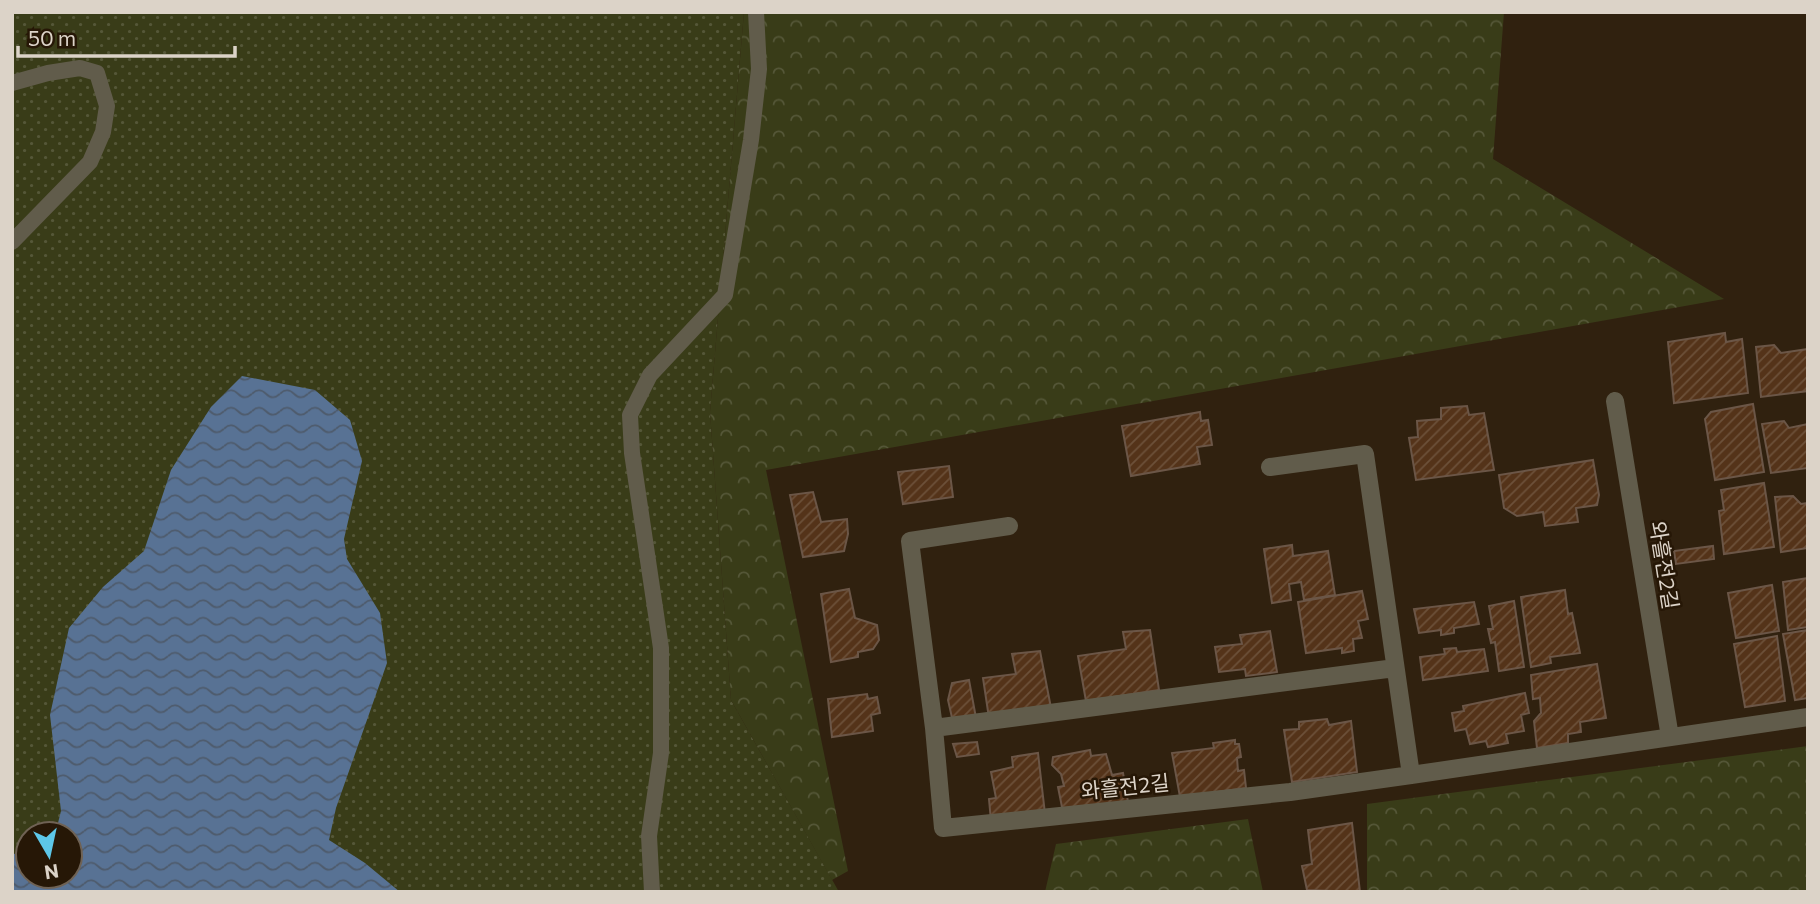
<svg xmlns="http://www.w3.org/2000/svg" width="1820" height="904" font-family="Commissioner,'Noto Sans KR',sans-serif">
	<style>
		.grass { fill: url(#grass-dots); fill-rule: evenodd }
		.forest { fill: url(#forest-crowns) }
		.water { fill: url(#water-waves) }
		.building { fill: url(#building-hatch); stroke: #6b5647; stroke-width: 2 }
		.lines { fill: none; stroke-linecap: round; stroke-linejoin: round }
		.service { stroke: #615c4b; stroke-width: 16 }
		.minor { stroke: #615c4b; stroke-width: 18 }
		.labels { text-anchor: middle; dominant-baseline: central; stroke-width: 5; stroke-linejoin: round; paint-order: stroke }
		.street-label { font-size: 21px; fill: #dcd3c8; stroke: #261706 }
	</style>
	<defs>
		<pattern id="grass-dots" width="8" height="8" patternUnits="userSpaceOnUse" patternTransform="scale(1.75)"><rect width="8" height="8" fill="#393c18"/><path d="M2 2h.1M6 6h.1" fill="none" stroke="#555738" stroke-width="1.8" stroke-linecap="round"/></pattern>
		<pattern id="forest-crowns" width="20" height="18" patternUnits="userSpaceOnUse" patternTransform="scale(1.75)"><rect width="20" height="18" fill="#393c18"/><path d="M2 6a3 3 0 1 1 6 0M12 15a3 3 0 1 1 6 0" fill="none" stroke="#555738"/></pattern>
		<pattern id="water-waves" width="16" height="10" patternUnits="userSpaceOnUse" patternTransform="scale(1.75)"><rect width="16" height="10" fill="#587294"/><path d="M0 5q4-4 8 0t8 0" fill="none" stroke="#4e5b6c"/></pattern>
		<pattern id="building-hatch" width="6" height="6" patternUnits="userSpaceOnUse" patternTransform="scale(1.75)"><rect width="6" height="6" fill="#543319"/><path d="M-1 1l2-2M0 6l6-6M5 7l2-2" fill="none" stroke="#6c5039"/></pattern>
	</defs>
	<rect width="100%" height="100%" fill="#30210f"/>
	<path class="grass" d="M 12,12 L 744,12 L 710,412 L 731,700 L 839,892 L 12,892 ZM 28,834 L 70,834 L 70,876 L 28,876 Z"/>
	<path class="forest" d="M 744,12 L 1504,12 L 1493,159 L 1724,299 L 766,470 L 848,871 L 832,880 L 731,700 L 710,412 Z
		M 1808,746 L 1808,892 L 1367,892 L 1367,804 Z
		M 1248,819 L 1263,892 L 1045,892 L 1056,844 Z"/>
	<path class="water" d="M 242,376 L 315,390 L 350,420 L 362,461 L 344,539 L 347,559 L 380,613 L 387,663 L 336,808 L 329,840 L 365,863 L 400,892 L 12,892 L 12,854 L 28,853 L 28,876 L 70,876 L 70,834 L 52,834 L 56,831 L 61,811 L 50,715 L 69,628 L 103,587 L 144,551 L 171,470 L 211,407 Z"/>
	<path class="building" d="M 1725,333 L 1726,342 L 1742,339 L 1748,393 L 1674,403 L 1668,342 Z
		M 1774,345 L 1781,353 L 1808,349 L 1808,391 L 1761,397 L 1756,347 Z
		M 1753,404 L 1764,472 L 1715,480 L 1705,419 L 1711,412 Z
		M 1467,406 L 1469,415 L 1484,413 L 1494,470 L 1416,480 L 1409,438 L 1418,437 L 1417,421 L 1441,419 L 1441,408 Z
		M 1200,412 L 1201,421 L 1208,420 L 1212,445 L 1197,447 L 1200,464 L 1131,476 L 1122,426 Z
		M 1784,421 L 1789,428 L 1808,424 L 1808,468 L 1771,473 L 1762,424 Z
		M 1593,460 L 1599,495 L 1597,505 L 1576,508 L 1578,522 L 1545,526 L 1543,512 L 1517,516 L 1504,508 L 1499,475 Z
		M 949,466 L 953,497 L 903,504 L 898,472 Z
		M 1764,483 L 1774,547 L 1724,554 L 1719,511 L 1724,510 L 1721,490 Z
		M 813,492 L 821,522 L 847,519 L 848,534 L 844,551 L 803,557 L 790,495 Z
		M 1793,496 L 1801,504 L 1808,503 L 1808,548 L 1781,552 L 1775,497 Z
		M 1292,545 L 1293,556 L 1328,551 L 1335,595 L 1304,600 L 1301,582 L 1289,584 L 1291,600 L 1272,603 L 1264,549 Z
		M 1713,546 L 1714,559 L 1676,564 L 1674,551 Z
		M 1808,578 L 1808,627 L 1788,630 L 1783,582 Z
		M 1772,585 L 1779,631 L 1736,638 L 1728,593 Z
		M 849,589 L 855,618 L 877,625 L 879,640 L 873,649 L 858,652 L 858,657 L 831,662 L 821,594 Z
		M 1565,590 L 1568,614 L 1572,613 L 1580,653 L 1550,657 L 1551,663 L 1531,667 L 1521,597 Z
		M 1362,591 L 1368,619 L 1358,621 L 1362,638 L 1353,639 L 1354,651 L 1342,653 L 1342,648 L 1306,653 L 1298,602 Z
		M 1514,601 L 1524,667 L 1499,671 L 1495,642 L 1491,643 L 1488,629 L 1493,629 L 1489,606 Z
		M 1474,602 L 1479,624 L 1454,628 L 1454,633 L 1441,635 L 1441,630 L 1419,633 L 1414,609 Z
		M 1150,630 L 1159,690 L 1086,701 L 1078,656 L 1126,649 L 1123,632 Z
		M 1808,630 L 1808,698 L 1795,700 L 1783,634 Z
		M 1270,631 L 1277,672 L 1246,676 L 1245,669 L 1219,672 L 1215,647 L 1242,644 L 1240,635 Z
		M 1777,636 L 1785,701 L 1745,707 L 1734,644 Z
		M 1456,648 L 1457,652 L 1484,649 L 1488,671 L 1423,680 L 1420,657 L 1445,654 L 1444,649 Z
		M 1040,651 L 1051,708 L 989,718 L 983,678 L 1016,674 L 1012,654 Z
		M 1597,664 L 1606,718 L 1580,722 L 1581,732 L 1568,734 L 1568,743 L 1537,748 L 1534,721 L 1541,713 L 1540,698 L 1533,699 L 1531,675 Z
		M 969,680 L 976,718 L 953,722 L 948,700 L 952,683 Z
		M 1525,693 L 1529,713 L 1521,715 L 1524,731 L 1506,734 L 1508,743 L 1488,747 L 1486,741 L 1470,744 L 1466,729 L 1455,731 L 1452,713 L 1464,711 L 1463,706 Z
		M 867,694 L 868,699 L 877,697 L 880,713 L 871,715 L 873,731 L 832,737 L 828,699 Z
		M 1327,719 L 1329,725 L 1351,721 L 1357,772 L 1292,782 L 1284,730 L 1299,729 L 1299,722 Z
		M 1235,740 L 1235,744 L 1239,744 L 1241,757 L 1237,758 L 1238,771 L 1244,770 L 1246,788 L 1180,797 L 1172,753 L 1214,748 L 1213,743 Z
		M 977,742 L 979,754 L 957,757 L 953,744 Z
		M 1090,750 L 1091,756 L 1106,754 L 1112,775 L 1123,773 L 1128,802 L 1063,812 L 1058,787 L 1064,786 L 1061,774 L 1052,765 L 1053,757 Z
		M 1038,753 L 1045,814 L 991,821 L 989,799 L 996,798 L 991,772 L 1013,767 L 1012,757 Z
		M 1352,823 L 1360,892 L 1307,890 L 1302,866 L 1312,864 L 1308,830 Z"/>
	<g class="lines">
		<path class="service" d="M 12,83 L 48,73 L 80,68 L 97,73 L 107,106 L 103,132 L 90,162 L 12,242
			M 652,892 L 649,836 L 661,753 L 661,648 L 632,453 L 630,415 L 650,375 L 725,295 L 751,140 L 759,69 L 756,12"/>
		<path class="minor" d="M 1615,401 L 1670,737
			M 1270,467 L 1365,454 L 1411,775 L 1808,717
			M 1009,526 L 910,541 L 934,728 L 943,828 L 1290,792 L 1411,775
			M 934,728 L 1395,668"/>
	</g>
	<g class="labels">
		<g class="street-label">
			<text transform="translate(1665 565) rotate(81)">와흘전2길</text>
			<text transform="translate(1125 786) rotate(-6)">와흘전2길</text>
		</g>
	</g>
	<rect width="1820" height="904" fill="none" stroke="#dcd3c8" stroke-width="28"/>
	<g transform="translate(49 855) rotate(171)"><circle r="33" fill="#261706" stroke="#6f6254" stroke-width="2"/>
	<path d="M0-5L12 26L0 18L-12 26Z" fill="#5dc7e8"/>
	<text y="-10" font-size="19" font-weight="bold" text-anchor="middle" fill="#dcd3c8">N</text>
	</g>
	<path d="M18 46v10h217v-10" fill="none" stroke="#dcd3c8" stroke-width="3.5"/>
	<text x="28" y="46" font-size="21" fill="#dcd3c8" stroke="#261706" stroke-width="5" paint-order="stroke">50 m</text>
</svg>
